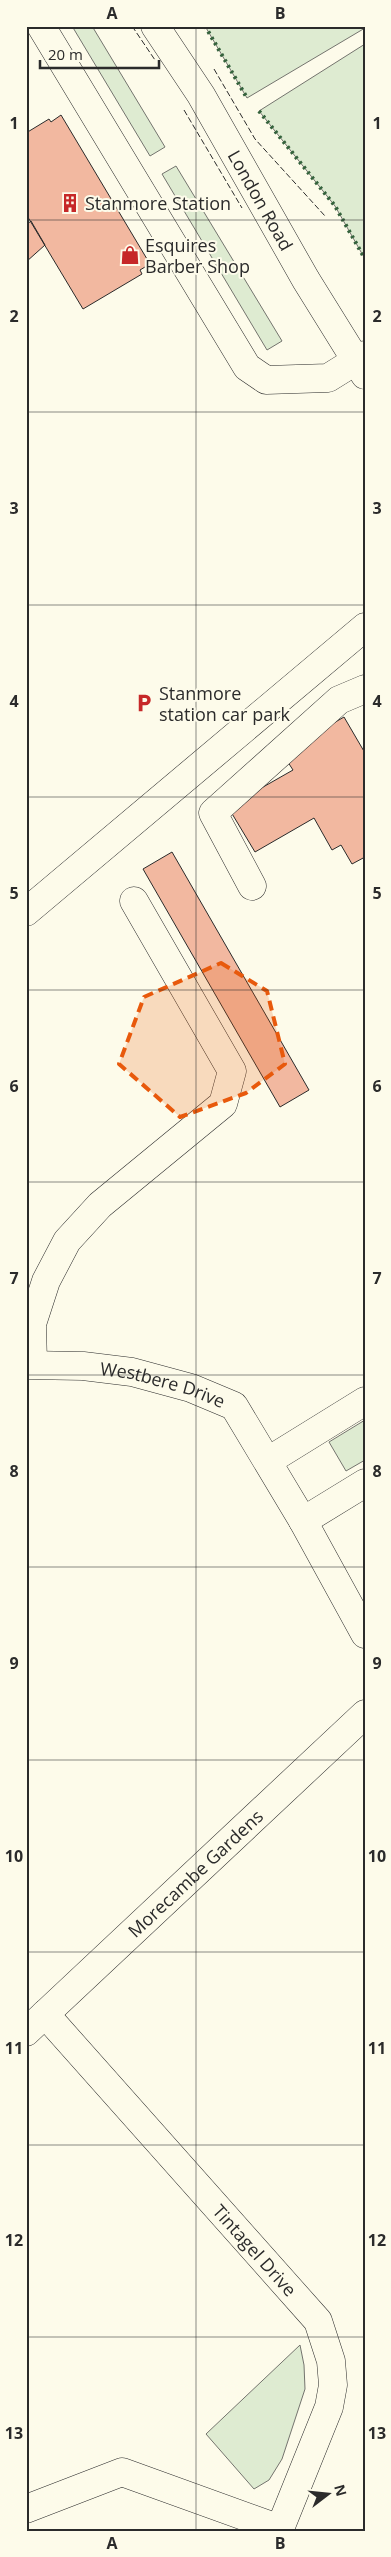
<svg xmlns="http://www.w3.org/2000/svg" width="391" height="2557" font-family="'Open Sans',sans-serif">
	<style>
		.green { fill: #deebd1; stroke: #74746e }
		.building { fill: #f2b8a0; stroke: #2b2b2b }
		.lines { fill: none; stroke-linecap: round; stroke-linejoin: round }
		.minor-casing { stroke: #2b2b2b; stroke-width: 29 }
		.major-casing { stroke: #2b2b2b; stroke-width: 29 }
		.minor { stroke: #fdfbea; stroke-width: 28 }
		.major { stroke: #fdfbea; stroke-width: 28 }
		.hedge { stroke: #34623c; stroke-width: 4; stroke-dasharray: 2.5 4; stroke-linecap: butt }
		.fence { stroke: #2b2b2b; stroke-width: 1; stroke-dasharray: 6 2.5; stroke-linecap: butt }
		.marked { fill: #e8590c; fill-opacity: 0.2; stroke: #e8590c; stroke-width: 4; stroke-dasharray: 10 6; stroke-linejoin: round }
		.grid { fill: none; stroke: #2b2b2b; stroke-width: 1; stroke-opacity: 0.55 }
		.labels { text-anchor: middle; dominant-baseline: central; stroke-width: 4; stroke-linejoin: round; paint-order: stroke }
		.street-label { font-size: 18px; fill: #2b2b2b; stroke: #fdfbea }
		.poi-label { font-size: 18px; fill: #2b2b2b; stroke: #fdfbea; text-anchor: start }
		.neatline { fill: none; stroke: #2b2b2b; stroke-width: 2 }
		.grid-label { font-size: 16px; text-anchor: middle; font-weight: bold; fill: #2b2b2b }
	</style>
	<rect width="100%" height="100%" fill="#fdfbea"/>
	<path class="green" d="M 72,26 L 92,26 L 165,147 L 150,156 Z
		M 205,26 L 365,26 L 365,28 L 247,98 Z
		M 365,44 L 365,259 L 335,206 L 259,111 Z
		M 176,166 L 282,341 L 267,350 L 162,174 Z
		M 365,1420 L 365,1460 L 346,1471 L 329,1442 Z
		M 300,2345 L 304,2365 L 305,2389 L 282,2459 L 269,2480 L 254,2489 L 206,2434 Z"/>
	<path class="building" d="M 61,115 L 150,264 L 140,270 L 142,274 L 83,309 L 26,214 L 26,133 L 49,119 L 51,122 Z
		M 31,221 L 45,245 L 26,262 L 26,225 Z
		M 344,717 L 365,753 L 365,857 L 352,864 L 341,845 L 332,850 L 314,818 L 255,852 L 228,807 L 293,770 L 282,753 Z
		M 172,852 L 309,1090 L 280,1107 L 143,869 Z"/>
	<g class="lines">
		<g class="minor-casing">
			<g id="minor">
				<path d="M 41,26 L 247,367 L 266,380 L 328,378 L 365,355"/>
				<path d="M 252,886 L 213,813 L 339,700 L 365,689"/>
				<path d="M 26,912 L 365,627"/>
				<path d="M 33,1364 L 32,1324 L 46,1281 L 67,1241 L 100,1205 L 223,1104 L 232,1071 L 134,901"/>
				<path id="s1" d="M 26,1365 L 83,1366 L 132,1372 L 191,1388 L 234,1406 L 303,1521 L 365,1634"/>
				<path d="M 268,1461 L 365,1401"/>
				<path d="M 303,1521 L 365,1483"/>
				<path id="s2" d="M 45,2014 L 318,2321 L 331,2361 L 333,2385 L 329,2407 L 279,2531"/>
				<path id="s3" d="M 26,2032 L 365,1714"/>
				<path d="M 26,2509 L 122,2472 L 280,2529"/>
			</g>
		</g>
		<g class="major-casing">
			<g id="major">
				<path id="s4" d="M 155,26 L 201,95 L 306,280 L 365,375"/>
			</g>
		</g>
		<use href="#minor" class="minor"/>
		<use href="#major" class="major"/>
		<path class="hedge" d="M 205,26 L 247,98
			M 259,111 L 335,206 L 365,259"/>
		<path class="fence" d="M 132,26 L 155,60
			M 214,69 L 255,139 L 325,216
			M 184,110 L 242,208"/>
	</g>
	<path class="marked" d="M 221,963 L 267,991 L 285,1064 L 246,1093 L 180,1117 L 119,1064 L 144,997 Z"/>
	<path class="grid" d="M 196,26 L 196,2531M 26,220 L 365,220M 26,412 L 365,412M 26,605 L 365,605M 26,797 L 365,797M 26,990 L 365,990M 26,1182 L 365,1182M 26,1375 L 365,1375M 26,1567 L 365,1567M 26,1760 L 365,1760M 26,1952 L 365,1952M 26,2145 L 365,2145M 26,2337 L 365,2337"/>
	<defs>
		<g id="building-bare" transform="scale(1.5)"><path d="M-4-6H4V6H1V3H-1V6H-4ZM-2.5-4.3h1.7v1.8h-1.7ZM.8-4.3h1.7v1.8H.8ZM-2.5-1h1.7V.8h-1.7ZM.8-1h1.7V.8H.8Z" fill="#c62828" stroke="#fdfbea" stroke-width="2.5" paint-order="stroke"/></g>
		<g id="shop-bare" transform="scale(1.5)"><path d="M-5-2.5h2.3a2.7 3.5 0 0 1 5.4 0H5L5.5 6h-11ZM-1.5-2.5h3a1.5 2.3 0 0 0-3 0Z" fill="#c62828" stroke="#fdfbea" stroke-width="2.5" paint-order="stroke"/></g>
		<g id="parking-bare" transform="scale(1.5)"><path d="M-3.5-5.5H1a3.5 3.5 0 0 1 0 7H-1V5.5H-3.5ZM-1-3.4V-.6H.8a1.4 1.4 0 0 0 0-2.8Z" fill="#c62828" stroke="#fdfbea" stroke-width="2.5" paint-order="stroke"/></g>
	</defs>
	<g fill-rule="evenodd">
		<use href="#building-bare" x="70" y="203"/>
		<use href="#shop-bare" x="130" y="255"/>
		<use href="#parking-bare" x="144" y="703"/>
	</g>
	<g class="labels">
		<g class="street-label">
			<text stroke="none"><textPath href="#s4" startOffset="204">London Road</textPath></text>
			<text stroke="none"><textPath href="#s1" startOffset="139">Westbere Drive</textPath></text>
			<text stroke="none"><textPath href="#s3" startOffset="232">Morecambe Gardens</textPath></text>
			<text stroke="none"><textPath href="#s2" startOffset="316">Tintagel Drive</textPath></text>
		</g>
		<g class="poi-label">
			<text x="85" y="203">Stanmore Station</text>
			<text x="145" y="245">Esquires<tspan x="145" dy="21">Barber Shop</tspan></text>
			<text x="159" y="693">Stanmore<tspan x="159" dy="21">station car park</tspan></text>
		</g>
	</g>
	<rect width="391" height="2557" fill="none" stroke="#fdfbea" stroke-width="55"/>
	<g transform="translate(328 2494) rotate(74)" stroke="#fdfbea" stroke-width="4" paint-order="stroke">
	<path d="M0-4L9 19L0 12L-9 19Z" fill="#2b2b2b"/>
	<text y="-8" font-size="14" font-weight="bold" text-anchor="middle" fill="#2b2b2b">N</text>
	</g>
	<path d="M40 60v8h119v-8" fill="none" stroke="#2b2b2b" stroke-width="2.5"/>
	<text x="48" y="60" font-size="15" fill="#2b2b2b" stroke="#fdfbea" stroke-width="4" paint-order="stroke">20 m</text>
	<rect x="28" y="28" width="336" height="2502" class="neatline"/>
	<g class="grid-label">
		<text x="112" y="19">A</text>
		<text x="280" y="19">B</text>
		<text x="14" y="129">1</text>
		<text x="377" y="129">1</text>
		<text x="14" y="322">2</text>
		<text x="377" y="322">2</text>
		<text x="14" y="514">3</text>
		<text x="377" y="514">3</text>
		<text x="14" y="707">4</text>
		<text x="377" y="707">4</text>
		<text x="14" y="899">5</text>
		<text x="377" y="899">5</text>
		<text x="14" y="1092">6</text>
		<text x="377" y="1092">6</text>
		<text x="14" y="1284">7</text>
		<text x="377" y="1284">7</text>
		<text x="14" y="1477">8</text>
		<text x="377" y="1477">8</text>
		<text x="14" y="1669">9</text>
		<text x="377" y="1669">9</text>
		<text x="14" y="1862">10</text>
		<text x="377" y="1862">10</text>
		<text x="14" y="2054">11</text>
		<text x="377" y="2054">11</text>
		<text x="14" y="2246">12</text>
		<text x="377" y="2246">12</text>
		<text x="14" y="2439">13</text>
		<text x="377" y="2439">13</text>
		<text x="112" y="2549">A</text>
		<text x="280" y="2549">B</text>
	</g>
</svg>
